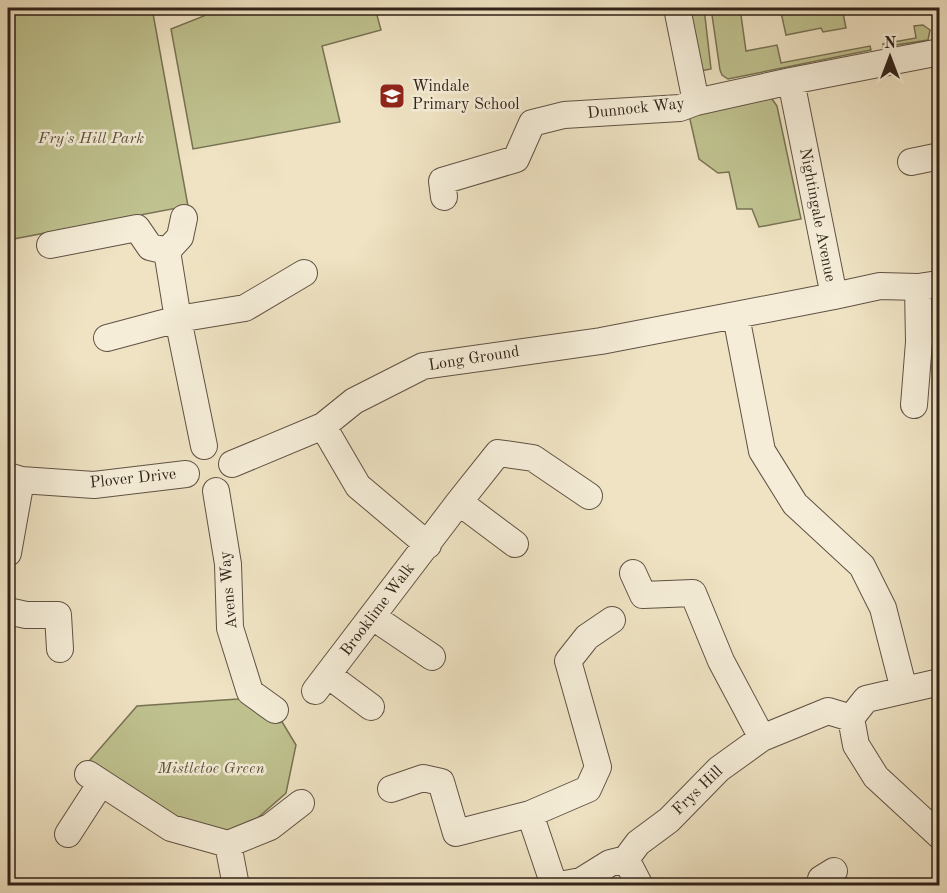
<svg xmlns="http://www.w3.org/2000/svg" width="947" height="893" font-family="'Old Standard TT',serif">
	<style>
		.green { fill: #bfc28f; stroke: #787254; stroke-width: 1.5 }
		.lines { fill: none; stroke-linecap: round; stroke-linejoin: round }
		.minor-casing { stroke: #605244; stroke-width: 28 }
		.minor { stroke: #f5edd8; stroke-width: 26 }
		.labels { text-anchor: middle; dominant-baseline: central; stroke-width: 5; stroke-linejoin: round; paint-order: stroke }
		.poi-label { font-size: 16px; fill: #312219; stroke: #f5edd8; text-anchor: start }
		.street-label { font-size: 16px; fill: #312219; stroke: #f5edd8 }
		.park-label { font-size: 16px; font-style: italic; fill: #5c523c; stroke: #f5edd8 }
	</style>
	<rect width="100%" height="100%" fill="#efe3c3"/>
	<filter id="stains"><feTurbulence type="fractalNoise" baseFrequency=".00333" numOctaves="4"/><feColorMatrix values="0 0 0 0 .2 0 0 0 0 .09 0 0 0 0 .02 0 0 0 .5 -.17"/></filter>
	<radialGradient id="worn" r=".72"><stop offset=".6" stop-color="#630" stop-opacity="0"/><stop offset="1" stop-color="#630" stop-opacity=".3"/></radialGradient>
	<path class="green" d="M 8,8 L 152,8 L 188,206 L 8,240 Z
		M 207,8 L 375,8 L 381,30 L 322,46 L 340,122 L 193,149 L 171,29 L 204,16 Z
		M 684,8 L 704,8 L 711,69 L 695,72 Z
		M 711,8 L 740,8 L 746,51 L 777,45 L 781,63 L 870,46 L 871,50 L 728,79 L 722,75 L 720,70 Z
		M 780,8 L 842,8 L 846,28 L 823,32 L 821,28 L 786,35 Z
		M 923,25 L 930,30 L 928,40 L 883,47 L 883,44 L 916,38 L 914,26 Z
		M 766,97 L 772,99 L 777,106 L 801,219 L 759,227 L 752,209 L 737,209 L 729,172 L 718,173 L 699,159 L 689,115 Z
		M 250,692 L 275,710 L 296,745 L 286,793 L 228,844 L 88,774 L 89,761 L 137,706 L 238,699 Z"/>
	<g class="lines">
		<g class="minor-casing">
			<path id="minor" d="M 677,8 L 696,102
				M 911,162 L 940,156
				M 444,197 L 442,181 L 516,159 L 532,123 L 564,115 L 680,108 L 696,102 L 791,81 L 940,52
				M 50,245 L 137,228 L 150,247 L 167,251
				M 167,251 L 178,319 L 204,446
				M 167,251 L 180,237 L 184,218
				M 834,296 L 880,286 L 918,287 L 938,284
				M 736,316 L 762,451 L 795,504 L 862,566 L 883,608 L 904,690
				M 107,338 L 178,319 L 245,308 L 304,273
				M 914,405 L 919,342 L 918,287
				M 323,426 L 358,486 L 428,545
				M 232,464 L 323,426 L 354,401 L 423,366 L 601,341 L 834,296 L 791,81
				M 8,476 L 21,480 L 94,485 L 186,474
				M 216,491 L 228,564 L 230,628 L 250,692 L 275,710
				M 459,502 L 515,544
				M 8,553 L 21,480
				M 633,573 L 643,595 L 693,593 L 721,661 L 762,738
				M 8,611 L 26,615 L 58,615 L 60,649
				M 373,617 L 432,657
				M 328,675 L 371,707
				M 940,682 L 866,699 L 851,718 L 856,745 L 876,777 L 940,836
				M 315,691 L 459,502 L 498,453 L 533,458 L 589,496
				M 88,774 L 171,828 L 228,844 L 236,886
				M 391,789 L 423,778 L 441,782 L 456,833 L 530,814 L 554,885
				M 530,814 L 588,789 L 598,767 L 568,661 L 587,637 L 612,620
				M 68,834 L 101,783
				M 228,844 L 270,827 L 301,803
				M 626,859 L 640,886
				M 554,886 L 581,881 L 610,863 L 626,859 L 638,843 L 669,820 L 719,769 L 762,738 L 828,711 L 851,718
				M 819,886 L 821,879 L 834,871"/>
		</g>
		<use href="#minor" class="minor"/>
	</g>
	<defs>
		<g id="school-square" transform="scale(1.35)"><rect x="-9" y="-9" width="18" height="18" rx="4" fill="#8f2418" stroke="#f5edd8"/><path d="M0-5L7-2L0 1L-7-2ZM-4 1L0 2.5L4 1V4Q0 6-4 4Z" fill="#fff"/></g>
	</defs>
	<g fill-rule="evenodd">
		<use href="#school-square" x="392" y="96"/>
	</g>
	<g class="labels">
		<g class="poi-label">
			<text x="412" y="87">Windale<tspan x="412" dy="18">Primary School</tspan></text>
		</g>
		<g class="street-label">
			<text transform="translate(636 109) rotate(-6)">Dunnock Way</text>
			<text transform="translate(817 215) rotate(79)">Nightingale Avenue</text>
			<text transform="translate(474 359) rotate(-9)">Long Ground</text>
			<text transform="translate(133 479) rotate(-6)">Plover Drive</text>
			<text transform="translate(229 590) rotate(-95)">Avens Way</text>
			<text transform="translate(378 610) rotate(-53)">Brooklime Walk</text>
			<text transform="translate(698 791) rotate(-44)">Frys Hill</text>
		</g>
		<g class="park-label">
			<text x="91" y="139">Fry's Hill Park</text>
			<text x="211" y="769">Mistletoe Green</text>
		</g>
	</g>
	<rect width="947" height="893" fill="none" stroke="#efe3c3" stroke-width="30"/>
	<rect x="9" y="9" width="929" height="875" fill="none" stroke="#312219" stroke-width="3"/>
	<rect x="15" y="15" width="917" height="863" fill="none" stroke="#312219" stroke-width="1.5"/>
	<g transform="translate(890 57)" stroke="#f5edd8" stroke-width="4.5" paint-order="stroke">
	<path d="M0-4.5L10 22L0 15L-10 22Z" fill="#312219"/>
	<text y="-9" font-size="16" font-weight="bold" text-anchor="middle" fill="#312219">N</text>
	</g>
	<rect width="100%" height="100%" filter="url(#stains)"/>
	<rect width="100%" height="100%" fill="url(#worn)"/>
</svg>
